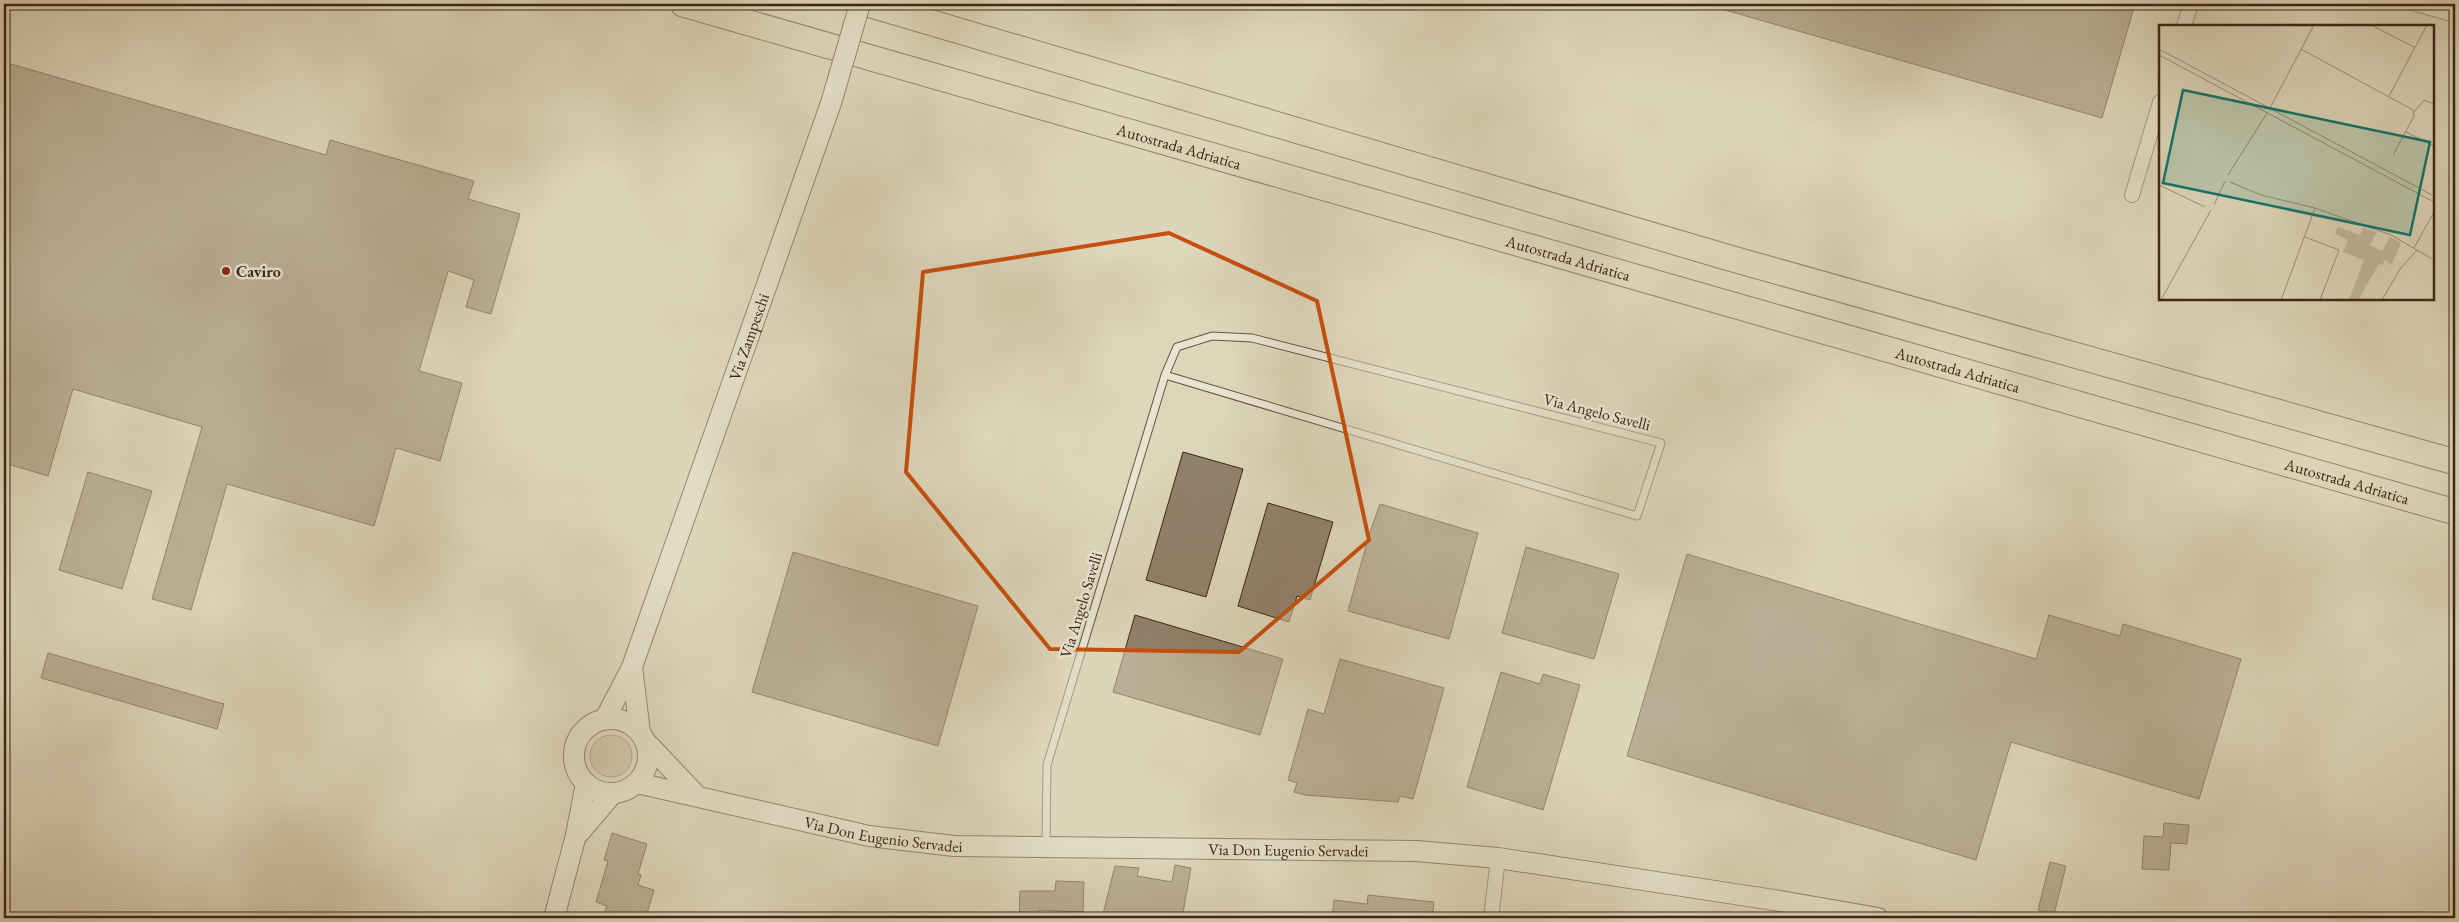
<svg xmlns="http://www.w3.org/2000/svg" width="2459" height="922" font-family="'EB Garamond',serif">
	<style>
		.green { fill: #c2b89e; stroke: #806e5a }
		.building { fill: #90816b; stroke: #3d2515 }
		.lines { fill: none; stroke-linecap: round; stroke-linejoin: round }
		.lane-casing { stroke: #65513e; stroke-width: 9 }
		.street-casing { stroke: #65513e; stroke-width: 16 }
		.secondary-casing { stroke: #3d2515; stroke-width: 22 }
		.highway-casing { stroke: #3d2515; stroke-width: 27 }
		.lane { stroke: #e9e4d2; stroke-width: 7 }
		.street { stroke: #e9e4d2; stroke-width: 14 }
		.secondary { stroke: #e9e4d2; stroke-width: 20 }
		.highway { stroke: #ddd6ba; stroke-width: 25 }
		.secondary-bridge-casing { stroke: #3d2515; stroke-width: 22; stroke-linecap: butt }
		.secondary-bridge { stroke: #e9e4d2; stroke-width: 20 }
		.marked { fill: none; stroke: #c64f0e; stroke-width: 4; stroke-linejoin: round }
		.poi-dot { fill: #8f2418; stroke: #e9e4d2; stroke-width: 2 }
		.labels { text-anchor: middle; dominant-baseline: central; stroke-width: 5; stroke-linejoin: round; paint-order: stroke }
		.street-label { font-size: 16px; fill: #3d2515; stroke: #e9e4d2 }
		.poi-label { font-size: 16px; font-weight: bold; fill: #3d2515; stroke: #e9e4d2; text-anchor: start }
		.inset-road { fill: none; stroke: #9d8f78; stroke-width: 1 }
		.view { fill: #0f766e; fill-opacity: 0.15; stroke: #0f766e; stroke-width: 2.5 }
		.inset-edge { fill: none; stroke: #3d2515; stroke-width: 2.5 }
	</style>
	<rect width="100%" height="100%" fill="#ddd6ba"/>
	<filter id="stains"><feTurbulence type="fractalNoise" baseFrequency=".004" numOctaves="4"/><feColorMatrix values="0 0 0 0 .2 0 0 0 0 .09 0 0 0 0 .02 0 0 0 .5 -.17"/></filter>
	<radialGradient id="worn" r=".72"><stop offset=".6" stop-color="#630" stop-opacity="0"/><stop offset="1" stop-color="#630" stop-opacity=".3"/></radialGradient>
	<path class="green" d="M590 756a21 21 0 1 1 42 0a21 21 0 1 1-42 0Z"/>
	<path class="building" d="M 1718,4 L 2135,4 L 2102,118 L 1718,8 Z
		M 4,62 L 326,155 L 330,140 L 474,181 L 468,199 L 520,214 L 491,314 L 466,307 L 474,280 L 448,271 L 419,371 L 462,383 L 440,461 L 396,448 L 374,526 L 227,484 L 191,610 L 152,599 L 202,427 L 73,389 L 48,476 L 4,463 Z
		M 1183,452 L 1243,469 L 1206,597 L 1146,580 Z
		M 88,472 L 152,491 L 122,589 L 59,570 Z
		M 1268,503 L 1333,522 L 1310,600 L 1297,596 L 1289,622 L 1238,606 Z
		M 1380,504 L 1478,533 L 1449,639 L 1348,611 L 1369,535 Z
		M 1526,547 L 1619,574 L 1594,659 L 1502,633 Z
		M 793,552 L 978,606 L 938,746 L 752,692 Z
		M 1687,554 L 2036,659 L 2049,615 L 2120,636 L 2123,624 L 2241,659 L 2199,799 L 2011,742 L 1976,860 L 1627,756 Z
		M 1135,615 L 1283,659 L 1260,735 L 1113,692 Z
		M 48,653 L 224,704 L 217,729 L 41,678 Z
		M 1340,659 L 1444,688 L 1413,799 L 1400,796 L 1398,802 L 1305,795 L 1294,792 L 1297,783 L 1288,780 L 1308,709 L 1324,714 Z
		M 1501,672 L 1540,684 L 1543,674 L 1580,685 L 1543,810 L 1467,787 Z
		M 2164,823 L 2189,825 L 2187,844 L 2171,843 L 2169,870 L 2142,869 L 2144,836 L 2163,837 Z
		M 612,833 L 647,844 L 638,874 L 641,875 L 638,885 L 654,890 L 646,917 L 633,913 L 631,918 L 614,918 L 604,915 L 607,906 L 596,902 L 608,861 L 604,860 Z
		M 2050,862 L 2066,866 L 2054,914 L 2038,910 Z
		M 1175,865 L 1191,868 L 1182,918 L 1102,918 L 1115,866 L 1139,868 L 1137,876 L 1172,882 Z
		M 1056,881 L 1084,882 L 1083,912 L 1039,910 L 1039,918 L 1019,918 L 1020,891 L 1055,891 Z
		M 1368,895 L 1434,902 L 1432,918 L 1332,918 L 1334,900 L 1367,904 Z"/>
	<g class="lines">
		<g class="lane-casing">
			<path id="lane" d="M 1046,846 L 1047,765 L 1165,375 L 1637,516 L 1661,443 L 1252,338 L 1212,336 L 1177,347 L 1165,375"/>
		</g>
		<g class="street-casing">
			<path id="street" d="M 2416,4 L 2455,15
				M 2184,26 L 2191,4
				M 2132,195 L 2160,102
				M 1491,918 L 1498,858"/>
		</g>
		<g class="secondary-casing">
			<g id="secondary">
				<path d="M 632,667 L 640,732"/>
				<circle cx="611" cy="756" r="37"/>
				<path id="s1" d="M 605,719 L 632,667 L 831,103"/>
				<path d="M 647,743 L 697,796"/>
				<path id="s2" d="M 637,783 L 869,836 L 954,846 L 1416,851 L 1498,858 L 1774,900 L 1878,918"/>
				<path d="M 578,834 L 613,793"/>
				<path d="M 554,918 L 576,835 L 586,783"/>
			</g>
		</g>
		<g class="highway-casing">
			<g id="highway">
				<path id="s3" d="M 683,4 L 2455,512"/>
				<path d="M 868,4 L 1726,257 L 2455,462"/>
			</g>
		</g>
		<use href="#lane" class="lane"/>
		<use href="#street" class="street"/>
		<use href="#secondary" class="secondary"/>
		<use href="#highway" class="highway"/>
		<g class="secondary-bridge-casing">
			<path id="secondary-bridge" d="M 831,103 L 860,4"/>
		</g>
		<use href="#secondary-bridge" class="secondary-bridge"/>
	</g>
	<path d="M0 0H2459V922H0ZM 1169,233 L 1317,301 L 1369,540 L 1239,652 L 1050,649 L 906,472 L 923,272 Z" fill="#ddd6ba" fill-opacity=".55" fill-rule="evenodd"/>
	<path class="marked" d="M 1169,233 L 1317,301 L 1369,540 L 1239,652 L 1050,649 L 906,472 L 923,272 Z"/>
	<circle class="poi-dot" cx="226" cy="271" r="5"/>
	<g class="labels">
		<g class="street-label">
			<text stroke="none"><textPath href="#s3" startOffset="516">Autostrada Adriatica</textPath></text>
			<text stroke="none"><textPath href="#s3" startOffset="921">Autostrada Adriatica</textPath></text>
			<text stroke="none"><textPath href="#s1" startOffset="409">Via Zampeschi</textPath></text>
			<text stroke="none"><textPath href="#s3" startOffset="1326">Autostrada Adriatica</textPath></text>
			<text transform="translate(1597 412) rotate(14)">Via Angelo Savelli</text>
			<text stroke="none"><textPath href="#s3" startOffset="1731">Autostrada Adriatica</textPath></text>
			<text transform="translate(1081 605) rotate(-73)">Via Angelo Savelli</text>
			<text stroke="none"><textPath href="#s2" startOffset="252">Via Don Eugenio Servadei</textPath></text>
			<text stroke="none"><textPath href="#s2" startOffset="658">Via Don Eugenio Servadei</textPath></text>
		</g>
		<g class="poi-label">
			<text x="236" y="271">Caviro</text>
		</g>
	</g>
	<g transform="translate(2159 25)">
		<rect width="275" height="275" fill="#ddd6ba"/>
		<path d="M 179,202 L 201,210 L 204,203 L 218,207 L 211,220 L 223,226 L 231,212 L 242,218 L 233,239 L 226,235 L 223,240 L 220,239 L 199,275 L 190,275 L 205,235 L 184,227 L 189,215 L 176,209 Z" fill="#c2b89e"/>
		<path class="inset-road" d="M 212,0 L 255,22M 0,24 L 275,171M 142,24 L 254,85 L 255,91 L 234,130M 0,30 L 275,177M 230,71 L 268,0M 111,83 L 155,0M 255,87 L 265,75 L 275,79M 247,107 L 275,121M 69,150 L 108,88M 71,157 L 102,170 L 156,183 L 232,210 L 275,235M 0,160 L 46,182M 55,180 L 66,156M 146,212 L 180,225 L 161,275M 255,223 L 275,187M 2,275 L 52,185M 122,275 L 156,183M 223,275 L 241,244 L 258,225"/>
		<path class="view" d="M 24,65 L 271,117 L 251,210 L 4,158 Z"/>
		<rect width="275" height="275" class="inset-edge"/>
	</g>
	<rect width="2459" height="922" fill="none" stroke="#ddd6ba" stroke-width="20"/>
	<rect x="5" y="5" width="2449" height="912" fill="none" stroke="#3d2515" stroke-width="2.5"/>
	<rect x="10" y="10" width="2439" height="902" fill="none" stroke="#3d2515"/>
	<rect width="100%" height="100%" filter="url(#stains)"/>
	<rect width="100%" height="100%" fill="url(#worn)"/>
</svg>
